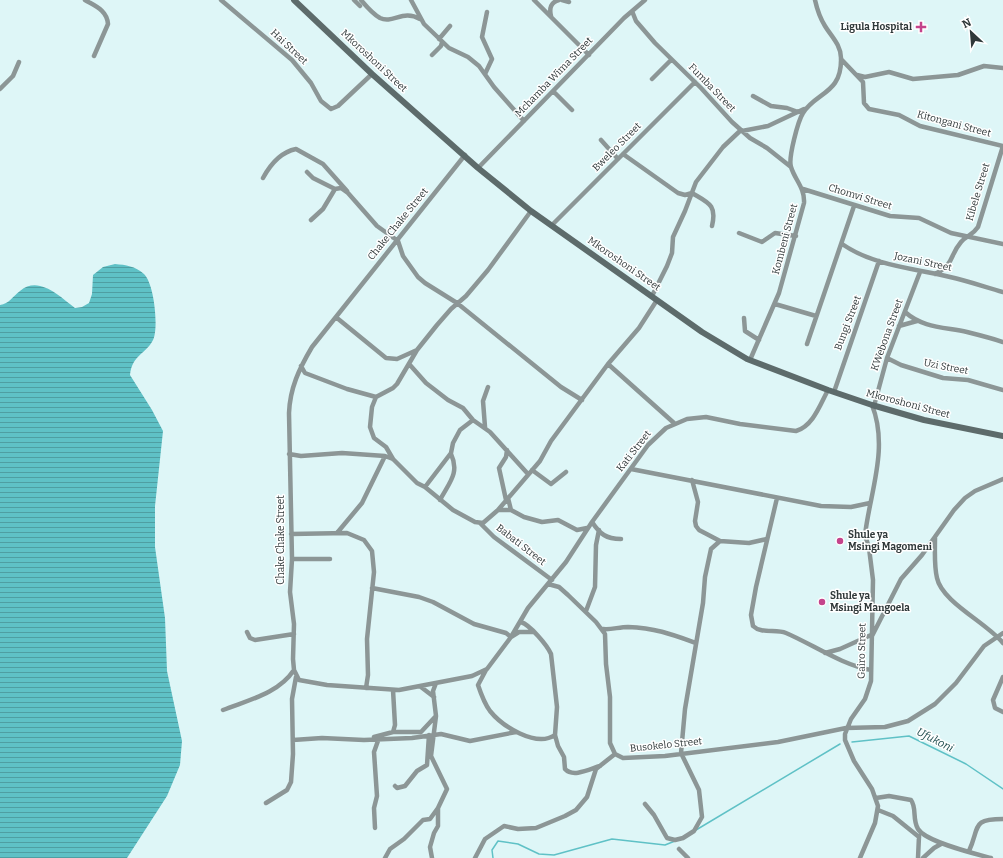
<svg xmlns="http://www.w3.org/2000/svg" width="1003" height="858" font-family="Bitter,serif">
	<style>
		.water { fill: url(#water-rules) }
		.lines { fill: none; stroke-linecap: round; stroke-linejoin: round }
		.stream { stroke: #5fc1c6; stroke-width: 1.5 }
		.street { stroke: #8c9696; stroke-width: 4.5 }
		.secondary { stroke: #5d6b6b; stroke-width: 6 }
		.poi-dot { fill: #c4438b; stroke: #fff; stroke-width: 1.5 }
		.labels { text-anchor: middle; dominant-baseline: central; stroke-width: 3; stroke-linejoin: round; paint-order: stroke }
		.poi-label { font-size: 10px; font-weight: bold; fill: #30393a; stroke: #fff; text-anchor: start }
		.street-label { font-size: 10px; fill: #30393a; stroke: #fff }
		.water-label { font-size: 11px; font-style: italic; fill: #204d4f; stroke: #fff }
	</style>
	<defs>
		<pattern id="water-rules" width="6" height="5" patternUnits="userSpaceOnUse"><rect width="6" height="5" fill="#5fc1c6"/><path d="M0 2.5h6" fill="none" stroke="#4f9ea2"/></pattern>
	</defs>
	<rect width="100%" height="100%" fill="#def6f7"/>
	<path class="water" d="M 115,264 C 126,265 135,266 144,274 C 154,283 159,328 153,340 C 146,354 132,355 130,375 L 152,410 L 163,431 L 155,506 L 155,547 L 165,618 L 167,671 L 182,741 L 180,765 L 167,796 L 127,858 L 0,858 L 0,305 C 9,304 13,296 20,291 C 39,275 60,297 75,308 L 82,307 L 89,303 L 92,294 L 93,275 L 103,267 Z"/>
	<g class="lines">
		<path class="stream" d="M 852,742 L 909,736 L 966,764 L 1003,789
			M 696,830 L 840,744
			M 493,858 L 492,850 L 498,841 L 518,844 L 539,854 L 554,855 L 612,839 L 665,845 L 675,841"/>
		<path class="street" d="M 85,0 C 95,6 107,10 108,24 L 94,56
			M 221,0 L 292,60 L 311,83 L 321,101 L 331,109 L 338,106 L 372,74
			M 354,0 L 360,6
			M 361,0 C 366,6 373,14 380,18 C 393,24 403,9 420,19
			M 411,0 L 424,24 L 449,48 L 468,57 L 479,66 L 494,87 L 524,121
			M 534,0 L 589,55
			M 562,0 L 569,2
			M 632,11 L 636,21 L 655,43 L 701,88 L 732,122 L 750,138 L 767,148 L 791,167
			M 551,16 C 549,8 551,2 559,0
			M 439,39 L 450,26
			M 432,55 L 441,46 L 442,42
			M 841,59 L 863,82 L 864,103 L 869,109 L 899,115 L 920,126 L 1003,146
			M 485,74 L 492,59 L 482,37 L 487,12
			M 857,75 L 865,77 L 889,72 L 913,79 L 958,75 L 984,66 L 1003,68
			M 652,79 L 671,60
			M 0,89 L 13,76 L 19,62
			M 553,91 L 572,110
			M 753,96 L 771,106 L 787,108 L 798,112
			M 742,131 L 768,126 L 804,109
			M 601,140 L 618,159
			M 623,154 L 678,193 L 685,195 L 692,193 C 709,203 717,205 712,226
			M 465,155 L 312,347 C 299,369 290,388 289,413 L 292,559 L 290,592 L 294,624 L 293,659 L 294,670 L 299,680 L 327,685 L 399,690 L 472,676 L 487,669 L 511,637 L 528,608 L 566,562 L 592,522 L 648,445 L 666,428 L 687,419 L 706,417 L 740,424 L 796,431 C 813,426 820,405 828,390
			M 478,168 L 624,18 L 645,0
			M 307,172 L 313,178 L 335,189
			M 263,178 C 270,165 281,152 296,149 L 323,164 L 347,191
			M 803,189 L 890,216 L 919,218 L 951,233 L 1003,244
			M 311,220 L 323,209 L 335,189 L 341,188 L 348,193 L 377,226 L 398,241 L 403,256 L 418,277 L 425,283 L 457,303 L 561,387 L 582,400
			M 552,225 L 695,82
			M 739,233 L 762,242 L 775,233 L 796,236
			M 842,244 C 874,266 913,268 950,277 C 968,281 985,287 1003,292
			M 935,274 C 955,264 949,256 961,242 C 967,235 972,236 978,227 L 1003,146
			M 652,296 L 667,266 L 672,253 L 673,237 L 685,211 L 696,182 L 723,147 L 741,130
			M 775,304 L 816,316
			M 905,312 C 923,328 944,327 967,332 C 979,335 991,338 1003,342
			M 337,318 L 386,358 L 397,359 L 417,350
			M 744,318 L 745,331 L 759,340
			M 899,326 L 917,321
			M 807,344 L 854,206
			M 887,358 L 901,365 L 943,378 L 968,380 L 1003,390
			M 750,360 L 779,293 L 804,203 C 805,188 795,180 791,167 C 788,158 798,121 803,113 C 816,92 842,94 841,58 C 841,45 831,36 825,26 C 820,18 817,9 815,0
			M 608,364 L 674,423
			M 410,365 L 426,383 L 448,400 L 463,408 L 473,420 L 490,432 L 528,474
			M 301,366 L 305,373 L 347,389 L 376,397
			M 834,392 L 879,261
			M 874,406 L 887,358 L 920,272
			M 485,427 L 483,401 L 488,387
			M 289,454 L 301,456 L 342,453 L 385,456 L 393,459 L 417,483 L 425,487 L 453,510 L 475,522 L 483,523 L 498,510 L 540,461 L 551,441 L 608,364 L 639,328 L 657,300
			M 393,459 L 386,447 L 374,438 L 370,427 L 372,407 L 376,397 L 393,388 L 397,384 L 417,350 L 437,325 L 451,309 L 466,296 L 488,270 L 531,211
			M 631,469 L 821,506 L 851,507 L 870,503
			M 532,470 L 551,484 L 566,472
			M 692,480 L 698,502 L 695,521 L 696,526 L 699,530 L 720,541
			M 425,487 L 451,453 L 453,443 L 460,430 L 473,420
			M 508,498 L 511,510 L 524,517 L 542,522 L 558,520 L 577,530 L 587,528
			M 777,498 L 756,587 L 751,615 L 753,626 C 761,634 776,629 786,633 C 812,644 842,665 871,670
			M 440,500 C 449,483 460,473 451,454
			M 506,500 L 499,468 L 506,457 L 507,450
			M 498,510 L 511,510
			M 592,522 C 600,534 606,539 621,539
			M 480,523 L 494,537 L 552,580
			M 337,533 L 362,503 L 385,456
			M 291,534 L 347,533 L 364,540 L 372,551 L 374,572 L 367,639 L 368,675 L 366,688
			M 935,538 C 935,551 934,566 937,578 C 942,602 987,623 1003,643
			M 292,559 L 330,559
			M 548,584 L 559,587 L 568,595 L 596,622 L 605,634 L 606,664 L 610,697 L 610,743 L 615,754 L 623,758 L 665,756 L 778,742 L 846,728 L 885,727 L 908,721 L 935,704 L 956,683 L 984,646 L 1003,633
			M 372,588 L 419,597 L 433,602 L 474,624 L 506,633 L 511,637 L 519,632 L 533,632
			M 586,611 L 595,587 L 596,545 L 599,530
			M 521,622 C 530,625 547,645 551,654 L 557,707 L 555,735 L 558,746 L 564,757 L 565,769 C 573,778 590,769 600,766
			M 603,629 C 611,630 619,627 628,627 C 655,628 671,634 696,643
			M 247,632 L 250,638 L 255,640 L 294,634
			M 872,636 L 901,579 L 922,555 L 954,510 L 965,498 L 975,491 L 1003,479
			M 825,653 L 840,649 L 871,635
			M 486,670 L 478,685 C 481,694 484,703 490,711 C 502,726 536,748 555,735
			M 1003,677 L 993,700 L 995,708 L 1003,712
			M 421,687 L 434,697
			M 393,690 L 395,725 L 393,732
			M 223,710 C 248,700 278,694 294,670
			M 374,737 L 393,732 L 421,732 L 435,717
			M 293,740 L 322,738 L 364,740 L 412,738 L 441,734 L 470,741 L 516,732
			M 395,786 L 397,788 L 405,786 L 417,771 L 427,765 L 429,735
			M 876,798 L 889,796 L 911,800 C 917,808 912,819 918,829 C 926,842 976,854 991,858
			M 266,803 L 287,790 L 291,782 L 293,754 L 292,699 L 296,677
			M 645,804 L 654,815 L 667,838 L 675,840 L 683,838 L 694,831 L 702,817 L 699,790 L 681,753 L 685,709 L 703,603 L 705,577 L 711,549 L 720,541 L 749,543 L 767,539
			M 878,810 L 893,816 L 919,837
			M 375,828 L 374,808 L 377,796 L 374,752 L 379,738
			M 679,849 L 688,858
			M 969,851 C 980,827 971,819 1003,819
			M 385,858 L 390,849 L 404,839 L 423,820 L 430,819 L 438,808
			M 432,858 L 430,847 L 434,833 L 438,826 L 438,808 L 447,789 L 431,756 L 436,716 L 433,691 L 436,683
			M 475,858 L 485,839 L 504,826 L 518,829 L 536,828 L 565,816 L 576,810 L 587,797 L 596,769 L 615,754
			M 860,858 L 875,823 L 878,806 L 872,789 L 854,761 L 845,740 L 845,734 L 851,719 L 865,699 L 871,681 L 873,580 L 869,548 L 865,535 C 870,492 889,448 872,405
			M 918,858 L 919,836
			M 923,858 L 934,848 L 941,844"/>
		<path class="secondary" d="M 294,0 L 372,74 L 478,168 L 531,211 L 702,332 L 747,359 L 828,390 L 872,405 L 924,420 L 1003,436"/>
	</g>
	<g class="poi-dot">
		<path d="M919 21h4v4h4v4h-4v4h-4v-4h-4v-4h4z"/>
		<circle cx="840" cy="541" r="4"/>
		<circle cx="822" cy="602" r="4"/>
	</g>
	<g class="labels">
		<g class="poi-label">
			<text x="912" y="27" text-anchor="end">Ligula Hospital</text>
			<text x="848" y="535">Shule ya<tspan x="848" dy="12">Msingi Magomeni</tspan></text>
			<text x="830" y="596">Shule ya<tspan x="830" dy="12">Msingi Mangoela</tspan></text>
		</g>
		<g class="street-label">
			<text transform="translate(289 47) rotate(43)">Hai Street</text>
			<text transform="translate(374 61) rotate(43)">Mkoroshoni Street</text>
			<text transform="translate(554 77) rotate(-46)">Mchamba Wima Street</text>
			<text transform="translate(712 88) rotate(46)">Fumba Street</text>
			<text transform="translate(954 124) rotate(15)">Kitongani Street</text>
			<text transform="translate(617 147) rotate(-45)">Bweleo Street</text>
			<text transform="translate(978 192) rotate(-73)">Kibele Street</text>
			<text transform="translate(860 197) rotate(17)">Chomvi Street</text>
			<text transform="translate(398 224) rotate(-51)">Chake Chake Street</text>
			<text transform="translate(785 239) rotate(-75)">Kombeni Street</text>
			<text transform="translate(923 262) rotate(12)">Jozani Street</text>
			<text transform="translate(624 264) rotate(35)">Mkoroshoni Street</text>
			<text transform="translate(848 323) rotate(-69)">Bungi Street</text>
			<text transform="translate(887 335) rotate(-70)">KWebona Street</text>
			<text transform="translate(946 367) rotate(11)">Uzi Street</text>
			<text transform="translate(908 404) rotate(15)">Mkoroshoni Street</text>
			<text transform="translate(634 451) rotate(-52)">Kati Street</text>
			<text transform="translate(281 540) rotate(-90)">Chake Chake Street</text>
			<text transform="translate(521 545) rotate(38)">Babati Street</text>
			<text transform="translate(862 651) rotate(-89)">Gairo Street</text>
			<text transform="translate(666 745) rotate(-6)">Busokelo Street</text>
		</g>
		<g class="water-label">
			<text transform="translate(935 740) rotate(27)">Ufukoni</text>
		</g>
	</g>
	<g transform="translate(971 32) rotate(334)" stroke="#ffffff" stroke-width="3" paint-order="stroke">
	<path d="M0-3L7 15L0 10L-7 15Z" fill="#30393a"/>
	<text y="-6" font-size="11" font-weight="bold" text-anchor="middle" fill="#30393a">N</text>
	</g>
</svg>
